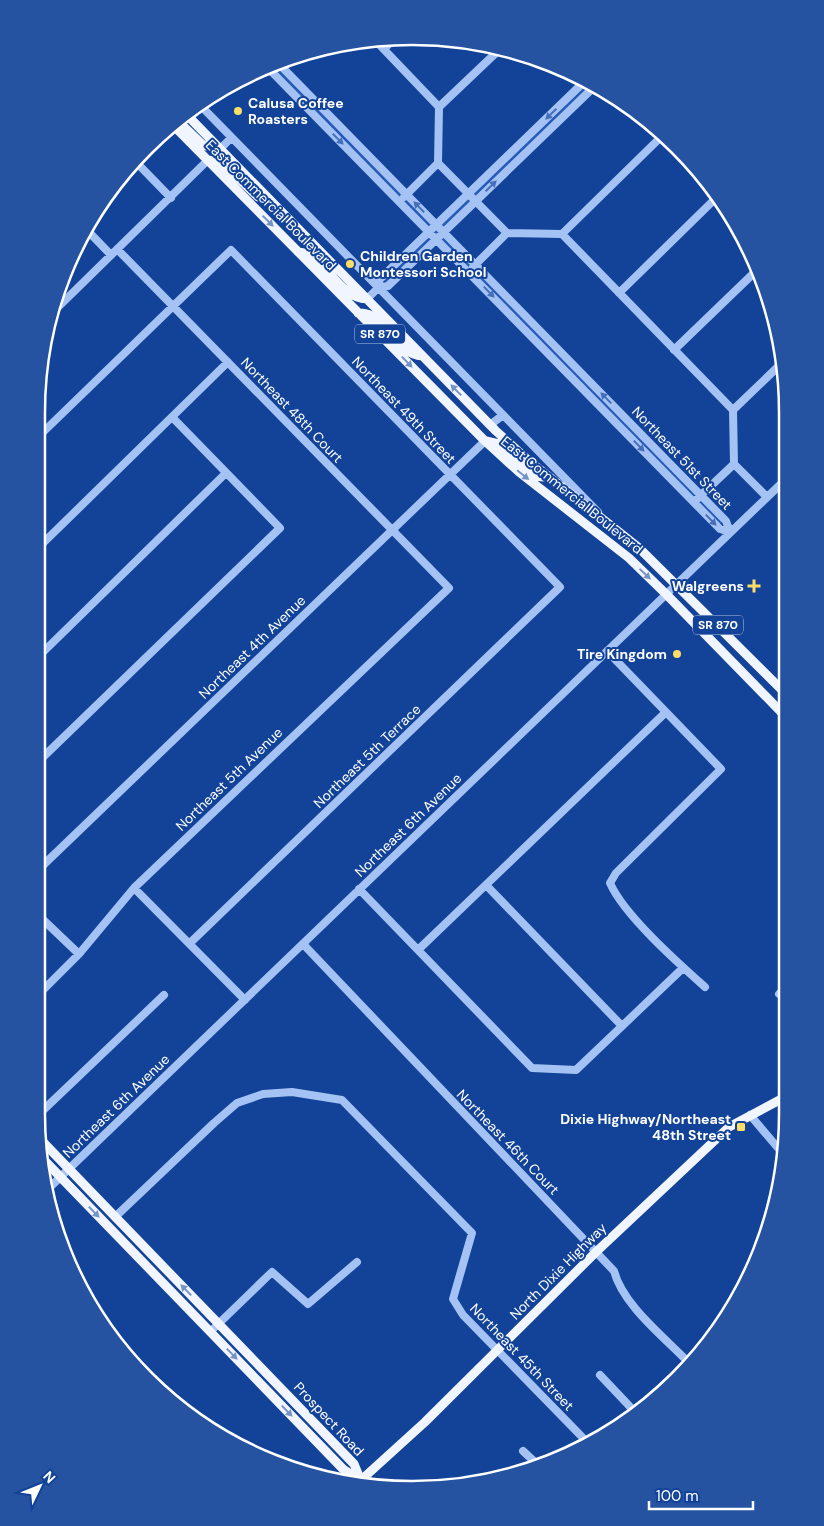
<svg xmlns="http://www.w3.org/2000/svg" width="824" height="1526" font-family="'DM Sans',sans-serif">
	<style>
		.green { fill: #255bb7 }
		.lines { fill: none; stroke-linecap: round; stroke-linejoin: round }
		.minor { stroke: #a4c2f3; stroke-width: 8 }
		.major { stroke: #f1f5ff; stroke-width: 9 }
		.oneway { fill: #456fb8 }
		.oneway2 { fill: #7693c7 }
		.poi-dot { fill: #ffde67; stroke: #124399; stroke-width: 2 }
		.labels { text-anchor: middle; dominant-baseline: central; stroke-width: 4; stroke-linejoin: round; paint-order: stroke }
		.shield { fill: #124399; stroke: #b8c7e0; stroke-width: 1 }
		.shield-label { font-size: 12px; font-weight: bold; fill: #fff }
		.poi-label { font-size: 14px; font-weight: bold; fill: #fff; stroke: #124399; text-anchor: end }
		.street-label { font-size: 14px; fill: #fff; stroke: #124399 }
		.rim { fill: none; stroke: #fff; stroke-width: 2.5 }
	</style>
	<rect width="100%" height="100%" fill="#124399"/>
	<path class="green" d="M 276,64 L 437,227 L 588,81 L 594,84 L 442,232 L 723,521 L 719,525 L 437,237 L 388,284 L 383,279 L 432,232 L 270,66 Z"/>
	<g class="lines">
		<path class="minor" d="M 374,39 L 439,107
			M 384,49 L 396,37
			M 278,63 L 726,521 L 730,532
			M 267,67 L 720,529 L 730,532
			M 199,104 L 598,512
			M 220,149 L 231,138
			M 134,160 L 171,198
			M 438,163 L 507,233
			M 404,197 L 438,163 L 439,107 L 500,49
			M 85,228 L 111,255
			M 562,234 L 733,410
			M 473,267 L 507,233 L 562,234 L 664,134
			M 378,288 L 380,279 L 586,80
			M 619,293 L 718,196
			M 367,299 L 378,288 L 388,286 L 596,85
			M 49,316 L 208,160
			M 674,350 L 757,270
			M 490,425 L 503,415
			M 37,438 L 231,250 L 560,587 L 190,943
			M 734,464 L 767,497
			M 697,499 L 734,464 L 733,410 L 784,361
			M 37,549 L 228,362
			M 607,651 L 721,769 L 616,873 L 610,883 C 624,915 678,963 705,987
			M 37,658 L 226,473
			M 37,763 L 280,528 L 172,417
			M 37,871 L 485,441
			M 486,885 L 622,1026
			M 134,888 L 245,1000
			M 359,889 L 532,1068 L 576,1070 L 683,968
			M 36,913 L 79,954
			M 303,944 L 614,1271 C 623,1305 663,1336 688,1362
			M 419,949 L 665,713
			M 779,994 L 786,987
			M 36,997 L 79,954 L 134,888 L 449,588 L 117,249
			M 750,1115 L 784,1155
			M 37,1116 L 164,995
			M 49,1188 L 785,480
			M 115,1217 L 214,1123 L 237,1103 L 263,1094 L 292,1092 L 342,1100 L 472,1233 L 453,1299 L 463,1315 L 587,1442
			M 751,1270 L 751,1268
			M 210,1332 L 272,1272 L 308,1304 L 357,1262
			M 600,1375 L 635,1412
			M 636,1411 L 682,1368
			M 523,1451 L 538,1465"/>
		<path class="major" d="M 185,113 L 496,431 L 528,460 L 638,547 L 786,694
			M 177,120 L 203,145 L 220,149
			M 172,124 L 485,441 L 519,472 L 629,558 L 666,594 L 786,717
			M 208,160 L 222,163 L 258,197 L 268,198
			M 298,252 C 326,253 335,297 367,299
			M 358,313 C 387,311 395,355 422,356
			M 486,441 L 499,444 L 536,476 L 543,477 L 547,475
			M 41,1140 L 354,1464 L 361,1481
			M 44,1160 L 343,1469 L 361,1481
			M 360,1481 L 425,1422 L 596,1252 L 729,1127 L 787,1096"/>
	</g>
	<defs><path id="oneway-solid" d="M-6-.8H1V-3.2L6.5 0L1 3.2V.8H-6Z" transform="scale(1.25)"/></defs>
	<g class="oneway">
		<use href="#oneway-solid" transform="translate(551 114) rotate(136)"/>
		<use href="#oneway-solid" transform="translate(338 139) rotate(45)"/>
		<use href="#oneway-solid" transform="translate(491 186) rotate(-44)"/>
		<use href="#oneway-solid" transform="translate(419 207) rotate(-134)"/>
		<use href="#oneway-solid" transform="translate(489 292) rotate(46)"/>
		<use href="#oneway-solid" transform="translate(606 398) rotate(-134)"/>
		<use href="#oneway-solid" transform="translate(639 446) rotate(46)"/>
		<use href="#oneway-solid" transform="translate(711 520) rotate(46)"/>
	</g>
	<g class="oneway2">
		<use href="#oneway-solid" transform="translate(268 221) rotate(45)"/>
		<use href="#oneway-solid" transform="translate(407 362) rotate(46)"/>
		<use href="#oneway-solid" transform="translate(456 390) rotate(-134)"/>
		<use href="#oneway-solid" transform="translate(523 475) rotate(39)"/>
		<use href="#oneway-solid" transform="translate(645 574) rotate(43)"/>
		<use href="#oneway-solid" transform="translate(94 1212) rotate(46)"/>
		<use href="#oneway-solid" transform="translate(186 1290) rotate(-134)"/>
		<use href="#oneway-solid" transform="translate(232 1354) rotate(46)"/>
		<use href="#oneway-solid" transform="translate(287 1411) rotate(46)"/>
	</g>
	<g class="poi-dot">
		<circle cx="238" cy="111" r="5"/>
		<circle cx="350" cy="264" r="5"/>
		<path d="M751.5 578.5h5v5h5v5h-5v5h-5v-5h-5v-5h5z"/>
		<circle cx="677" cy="654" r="5"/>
		<rect x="736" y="1122" width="10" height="10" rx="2.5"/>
	</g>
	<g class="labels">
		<g class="shield">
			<rect x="355" y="324.5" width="50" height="19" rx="4"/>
			<rect x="693" y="615.5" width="50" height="19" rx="4"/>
		</g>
		<g class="shield-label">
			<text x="380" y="334">SR 870</text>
			<text x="718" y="625">SR 870</text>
		</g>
		<g class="poi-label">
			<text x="248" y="103" text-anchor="start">Calusa Coffee<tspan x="248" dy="16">Roasters</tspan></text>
			<text x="360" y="256" text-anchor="start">Children Garden<tspan x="360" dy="16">Montessori School</tspan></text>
			<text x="744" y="586">Walgreens</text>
			<text x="667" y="654">Tire Kingdom</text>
			<text x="731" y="1119">Dixie Highway/Northeast<tspan x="731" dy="16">48th Street</tspan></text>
		</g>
		<g class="street-label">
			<text transform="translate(271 205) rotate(45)">East Commercial Boulevard</text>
			<text transform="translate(292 410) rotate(46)">Northeast 48th Court</text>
			<text transform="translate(404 410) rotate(46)">Northeast 49th Street</text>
			<text transform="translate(682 458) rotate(46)">Northeast 51st Street</text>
			<text transform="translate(572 495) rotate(39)">East Commercial Boulevard</text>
			<text transform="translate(252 647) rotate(-44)">Northeast 4th Avenue</text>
			<text transform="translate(367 756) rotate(-44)">Northeast 5th Terrace</text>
			<text transform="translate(229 779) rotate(-44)">Northeast 5th Avenue</text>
			<text transform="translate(408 825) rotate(-44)">Northeast 6th Avenue</text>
			<text transform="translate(116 1106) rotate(-44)">Northeast 6th Avenue</text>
			<text transform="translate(508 1142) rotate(46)">Northeast 46th Court</text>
			<text transform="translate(558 1271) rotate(-45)">North Dixie Highway</text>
			<text transform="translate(522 1357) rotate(46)">Northeast 45th Street</text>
			<text transform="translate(329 1419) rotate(47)">Prospect Road</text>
		</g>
	</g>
	<path d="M0 0H824V1526H0ZM412 45H412A367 367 0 0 1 779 412V1114A367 367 0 0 1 412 1481H412A367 367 0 0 1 45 1114V412A367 367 0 0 1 412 45Z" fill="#2552a1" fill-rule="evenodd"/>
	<path class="rim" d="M412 45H412A367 367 0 0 1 779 412V1114A367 367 0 0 1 412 1481H412A367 367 0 0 1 45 1114V412A367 367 0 0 1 412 45Z"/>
	<g transform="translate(40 1486) rotate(47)" stroke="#124399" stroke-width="4" paint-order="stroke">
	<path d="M0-4L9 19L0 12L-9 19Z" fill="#ffffff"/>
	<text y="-8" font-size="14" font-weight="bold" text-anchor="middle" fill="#ffffff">N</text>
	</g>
	<path d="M649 1501v8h104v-8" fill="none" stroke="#ffffff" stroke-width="2.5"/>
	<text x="656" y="1501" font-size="15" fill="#ffffff" stroke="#124399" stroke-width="4" paint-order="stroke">100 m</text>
</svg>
